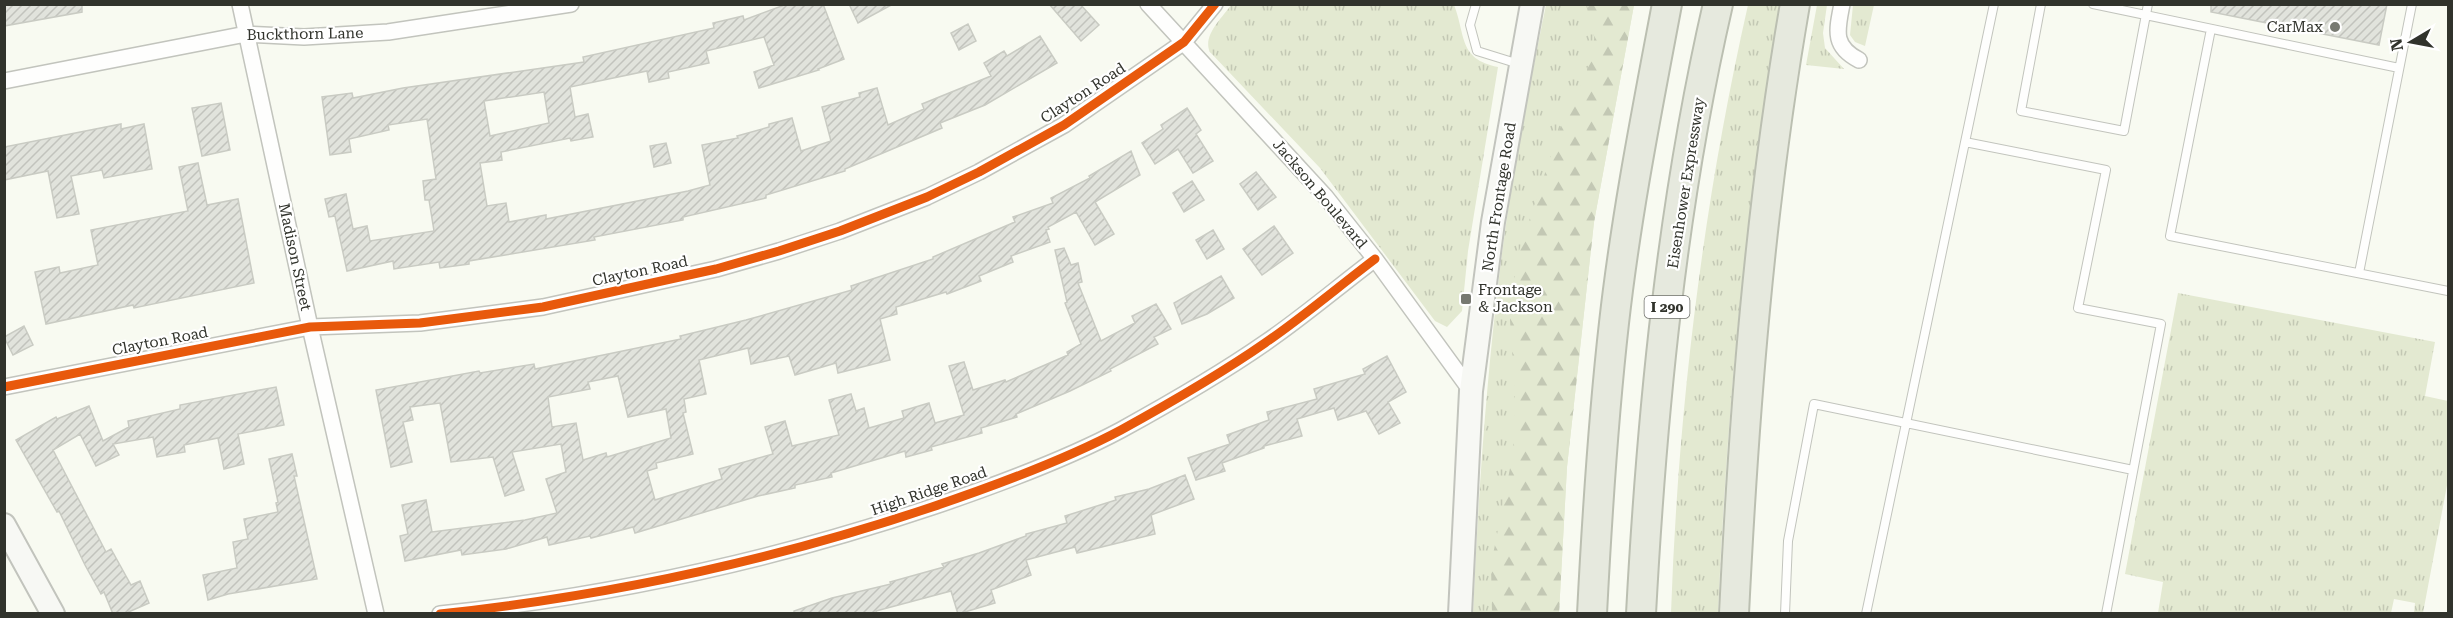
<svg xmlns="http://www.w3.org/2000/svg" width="2453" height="618" font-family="'Roboto Serif',serif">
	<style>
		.grass { fill: url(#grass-tufts) }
		.forest { fill: url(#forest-firs) }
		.building { fill: url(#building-hatch); stroke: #c9cbc3; stroke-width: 1.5; fill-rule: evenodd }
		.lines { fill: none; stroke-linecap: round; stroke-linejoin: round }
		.service-casing { stroke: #c2c4bd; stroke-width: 10 }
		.minor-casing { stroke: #c2c4bd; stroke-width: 18 }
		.secondary-casing { stroke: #c2c4bd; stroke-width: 26 }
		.motorway-casing { stroke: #bbbfb1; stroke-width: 32 }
		.service { stroke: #fefefd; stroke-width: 8 }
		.minor { stroke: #fefefd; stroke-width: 15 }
		.secondary { stroke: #f7f8f4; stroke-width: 22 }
		.motorway { stroke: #e6e9de; stroke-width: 28 }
		.cycleway-casing { stroke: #fff; stroke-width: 13 }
		.cycleway { stroke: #e8590c; stroke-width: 9 }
		.poi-dot { fill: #777971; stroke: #fff; stroke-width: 2 }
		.labels { text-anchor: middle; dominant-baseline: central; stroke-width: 4.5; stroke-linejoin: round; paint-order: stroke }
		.shield { fill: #fff; stroke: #6f706b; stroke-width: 1.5 }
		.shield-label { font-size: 14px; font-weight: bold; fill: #31332c }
		.poi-label { font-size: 15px; fill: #31332c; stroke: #fff; text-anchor: end }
		.street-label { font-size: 15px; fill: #31332c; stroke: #fff }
	</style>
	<defs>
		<pattern id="grass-tufts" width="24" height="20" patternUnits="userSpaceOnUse" patternTransform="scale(1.5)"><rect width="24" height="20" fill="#e3e9d1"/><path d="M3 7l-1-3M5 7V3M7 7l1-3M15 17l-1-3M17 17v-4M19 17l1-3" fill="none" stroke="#c3c8b4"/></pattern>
		<pattern id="forest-firs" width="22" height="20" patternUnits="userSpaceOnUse" patternTransform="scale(1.5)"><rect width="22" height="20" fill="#e3e9d1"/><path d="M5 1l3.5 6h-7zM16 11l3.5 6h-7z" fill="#c3c8b4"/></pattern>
		<pattern id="building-hatch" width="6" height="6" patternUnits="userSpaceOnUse" patternTransform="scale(1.5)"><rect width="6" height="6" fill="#e1e3dc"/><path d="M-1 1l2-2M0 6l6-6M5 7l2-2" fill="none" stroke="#c2c3bd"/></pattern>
	</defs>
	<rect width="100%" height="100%" fill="#f8faf1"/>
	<path class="grass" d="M 1231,5 L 1454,5 C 1466,35 1458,59 1498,67 L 1468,251 L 1462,311 L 1447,327 L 1435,321 L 1320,168 L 1210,52 C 1202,36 1222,18 1231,5 Z
		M 1546,5 L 1634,5 L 1594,222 L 1567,467 L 1559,613 L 1473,614 C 1478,498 1486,383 1500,269 C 1511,180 1528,92 1546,5 Z
		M 1748,5 L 1779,5 C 1746,206 1727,409 1718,613 L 1671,613 C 1678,409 1703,204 1748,5 Z
		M 1817,5 L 1827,5 L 1823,33 L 1825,48 L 1844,69 L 1806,65 Z
		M 1853,5 L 1874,5 L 1865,46 L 1855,42 L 1850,35 Z
		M 2178,293 L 2435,342 L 2425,396 L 2448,401 L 2448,480 L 2423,613 L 2414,613 L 2415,603 L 2394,599 L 2391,613 L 2158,613 L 2163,582 L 2125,574 Z"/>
	<path class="forest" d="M 1587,5 L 1634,5 L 1594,222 L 1567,467 L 1559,613 L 1492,613 L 1491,565 L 1513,453 L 1515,394 L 1510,320 L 1517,257 L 1560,128 L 1586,74 L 1595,41 Z"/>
	<path class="building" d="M 4,4 L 82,4 L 82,12 L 4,26 Z
		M 787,4 L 823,4 L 844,59 L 818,69 L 819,70 L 759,88 L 754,72 L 774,65 L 764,37 L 706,51 L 709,63 L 668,72 L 669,78 L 649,82 L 647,71 L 570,87 L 575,117 L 588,114 L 593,137 L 571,141 L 570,138 L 501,152 L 502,160 L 480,163 L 487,206 L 506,203 L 509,222 L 546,215 L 546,219 L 688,191 L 710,185 L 702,145 L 738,138 L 737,136 L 769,127 L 769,124 L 792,118 L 801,151 L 831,141 L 822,107 L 860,97 L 859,93 L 877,88 L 888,125 L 924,109 L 922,104 L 991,76 L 984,63 L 1004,51 L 1007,56 L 1040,36 L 1057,63 L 985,105 L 940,123 L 942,128 L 845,169 L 845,171 L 766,195 L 766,198 L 683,217 L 683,220 L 594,237 L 595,240 L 469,261 L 469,264 L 440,268 L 439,262 L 394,269 L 393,261 L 347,271 L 335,216 L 329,217 L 325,199 L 346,194 L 353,229 L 367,226 L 370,241 L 434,231 L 429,200 L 425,200 L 423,181 L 436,179 L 427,119 L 388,125 L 389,130 L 349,139 L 351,152 L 330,155 L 322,97 L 352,93 L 353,98 L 403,88 L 584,62 L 583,57 L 714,28 L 713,23 L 743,16 L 744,20 ZM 544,92 L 549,123 L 490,136 L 484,101 Z
		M 849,4 L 893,4 L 858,23 Z
		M 1049,4 L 1080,4 L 1099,25 L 1081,41 Z
		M 2211,4 L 2387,4 L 2379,45 L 2211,12 Z
		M 968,24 L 976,41 L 959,50 L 951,33 Z
		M 221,103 L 230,150 L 202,156 L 192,108 Z
		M 1187,108 L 1201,130 L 1196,134 L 1213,161 L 1193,173 L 1178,149 L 1155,164 L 1142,143 L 1163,129 L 1161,125 Z
		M 121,124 L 121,129 L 144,124 L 152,169 L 104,178 L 102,170 L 71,176 L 79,214 L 57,218 L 48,171 L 4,180 L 4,147 Z
		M 666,143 L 671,163 L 654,167 L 650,146 Z
		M 1131,151 L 1140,175 L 1095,202 L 1114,234 L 1095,245 L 1076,212 L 1048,227 L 1049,229 L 1046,230 L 1050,242 L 1011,256 L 1013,262 L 979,276 L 981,281 L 947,294 L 946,292 L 896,307 L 897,314 L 880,319 L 890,360 L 838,373 L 836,363 L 795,375 L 789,356 L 751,364 L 748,348 L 699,360 L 706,394 L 684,399 L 686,412 L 683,413 L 693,454 L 656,463 L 657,468 L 647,471 L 655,500 L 722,479 L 719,469 L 773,454 L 765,427 L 785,421 L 792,446 L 839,435 L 829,400 L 851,394 L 856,411 L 864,408 L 869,428 L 904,418 L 902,411 L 929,403 L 935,423 L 964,415 L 949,366 L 964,362 L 973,390 L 1005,380 L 1006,382 L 1068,355 L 1067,352 L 1081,344 L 1065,303 L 1067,302 L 1055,250 L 1064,248 L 1071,265 L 1078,263 L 1082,282 L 1078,283 L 1101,341 L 1135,323 L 1132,316 L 1156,304 L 1171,329 L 1154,337 L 1158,344 L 1110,369 L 1111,371 L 1070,391 L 1016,414 L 1017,417 L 981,428 L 982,433 L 931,447 L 932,450 L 906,457 L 905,451 L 831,473 L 832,477 L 795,485 L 795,488 L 758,496 L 635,533 L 633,527 L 591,538 L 590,536 L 549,545 L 547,537 L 506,549 L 462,555 L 461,550 L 405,561 L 400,536 L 408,534 L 402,505 L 426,500 L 432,532 L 525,520 L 557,513 L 546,479 L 566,472 L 561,444 L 512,452 L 524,490 L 505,496 L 493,457 L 451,462 L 440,403 L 410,407 L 413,420 L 403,422 L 412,462 L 391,467 L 376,390 L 479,371 L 480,373 L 534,364 L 535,369 L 681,339 L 680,336 L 746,320 L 852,290 L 851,286 L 933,259 L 933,257 L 1015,222 L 1013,217 L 1053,203 L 1051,198 L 1090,178 L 1089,176 ZM 618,376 L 628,417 L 666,409 L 671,438 L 607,457 L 606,453 L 583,460 L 576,423 L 552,427 L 548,397 L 590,389 L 588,382 Z
		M 198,163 L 207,205 L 238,199 L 254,283 L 134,308 L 133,305 L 46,324 L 35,272 L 59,267 L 60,273 L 98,265 L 91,230 L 188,211 L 179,167 Z
		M 1256,172 L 1276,197 L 1258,210 L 1240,184 Z
		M 1192,181 L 1204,200 L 1184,212 L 1173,193 Z
		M 1274,226 L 1293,253 L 1262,275 L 1243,249 Z
		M 1213,230 L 1224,249 L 1207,259 L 1196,240 Z
		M 1221,276 L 1234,298 L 1207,314 L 1182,324 L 1174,303 Z
		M 24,326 L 33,345 L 13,355 L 4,337 Z
		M 1387,356 L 1406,392 L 1388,402 L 1400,423 L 1379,434 L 1366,411 L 1338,420 L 1334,408 L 1297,419 L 1302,436 L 1264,446 L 1264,448 L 1222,463 L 1225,471 L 1196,480 L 1188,458 L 1230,444 L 1227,435 L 1269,420 L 1267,412 L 1317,399 L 1314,389 L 1365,374 L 1363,369 Z
		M 276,387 L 284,425 L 238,434 L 244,464 L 224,469 L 218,438 L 184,445 L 185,452 L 157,457 L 153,437 L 113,444 L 119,455 L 96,466 L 80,434 L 53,450 L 106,552 L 111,549 L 131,585 L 140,581 L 149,603 L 124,614 L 113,614 L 104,592 L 101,594 L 85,565 L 59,511 L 57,512 L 16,440 L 56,417 L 57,419 L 89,406 L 103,441 L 129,427 L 128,421 L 180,409 L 180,405 Z
		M 292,454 L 297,476 L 294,476 L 317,579 L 228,594 L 208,600 L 203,575 L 237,568 L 233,542 L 248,539 L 244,519 L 278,512 L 276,503 L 278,502 L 269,459 Z
		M 1185,475 L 1194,499 L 1151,515 L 1155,534 L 1077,553 L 1075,547 L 1026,560 L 1031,575 L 991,590 L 995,603 L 958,614 L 951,591 L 876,611 L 877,614 L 794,614 L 794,611 L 832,598 L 891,584 L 890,582 L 944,567 L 942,564 L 979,553 L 1026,536 L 1026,534 L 1067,523 L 1065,516 L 1116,500 L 1115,497 L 1149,489 Z"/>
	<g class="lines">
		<g class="service-casing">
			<path id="service" d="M 1476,4 L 1470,25 L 1477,51 L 1519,64
				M 2041,4 L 2021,111 L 2124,131 L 2148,4
				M 2093,4 L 2399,68
				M 2211,29 L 2170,236 L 2448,291
				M 1965,142 L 2106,170 L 2078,308 L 2161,324 L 2106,614
				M 2359,273 L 2412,4
				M 1785,614 L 1788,541 L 1814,404 L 2133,470
				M 1866,614 L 1994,4"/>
		</g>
		<g class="minor-casing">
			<path id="minor" d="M 240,4 L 310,327 L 376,614
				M 1148,4 L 1325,196 L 1375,259 L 1471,391
				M 1842,4 C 1837,30 1832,46 1859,60
				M 4,81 L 246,34 L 304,37 L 388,32 L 571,4
				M 4,387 L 310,327 L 420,323 L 543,307 L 716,269 L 779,251 L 840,231 L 927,197 L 979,172 L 1064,125 L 1184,42 L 1215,4
				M 440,614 C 608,596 772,561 932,507 C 994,486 1063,461 1121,430 C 1170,403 1219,375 1265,343 C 1303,317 1338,287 1375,259"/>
		</g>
		<g class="secondary-casing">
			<path id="secondary" d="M 4,525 L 53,614
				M 1460,614 L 1471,391 L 1493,222 L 1532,4"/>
		</g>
		<g class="motorway-casing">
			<path id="motorway" d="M 1592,614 C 1597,516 1603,420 1614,323 C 1626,216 1647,110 1667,4
				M 1641,614 C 1652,409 1672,204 1718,4
				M 1734,614 C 1744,410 1760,205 1795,4"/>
		</g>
		<use href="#service" class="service"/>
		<use href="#minor" class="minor"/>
		<use href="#secondary" class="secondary"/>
		<use href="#motorway" class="motorway"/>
		<g class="cycleway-casing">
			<path id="cycleway" d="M 4,387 L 310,327 L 420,323 L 543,307 L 716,269 L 779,251 L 840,231 L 927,197 L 979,172 L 1064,125 L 1184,42 L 1215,4
				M 440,614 C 608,596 772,561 932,507 C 994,486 1063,461 1121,430 C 1170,403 1219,375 1265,343 C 1303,317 1338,287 1375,259"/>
		</g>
		<use href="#cycleway" class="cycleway"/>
	</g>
	<g class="poi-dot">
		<circle cx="2335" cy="27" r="6"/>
		<rect x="1460" y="293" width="12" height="12" rx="3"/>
	</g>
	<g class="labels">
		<rect class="shield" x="1644.5" y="296" width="45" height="22" rx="4.5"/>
		<g class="shield-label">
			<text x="1667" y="307">I 290</text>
		</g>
		<g class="poi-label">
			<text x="2323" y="27">CarMax</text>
			<text x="1478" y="290" text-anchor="start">Frontage<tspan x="1478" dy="17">&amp; Jackson</tspan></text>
		</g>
		<g class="street-label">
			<text transform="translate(305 34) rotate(-1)">Buckthorn Lane</text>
			<text transform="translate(1083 93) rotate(-33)">Clayton Road</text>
			<text transform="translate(1686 183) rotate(-81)">Eisenhower Expressway</text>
			<text transform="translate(1320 194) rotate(50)">Jackson Boulevard</text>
			<text transform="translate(1499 197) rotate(-81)">North Frontage Road</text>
			<text transform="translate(295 257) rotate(78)">Madison Street</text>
			<text transform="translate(640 271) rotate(-12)">Clayton Road</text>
			<text transform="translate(160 341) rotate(-11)">Clayton Road</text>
			<text transform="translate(929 491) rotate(-19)">High Ridge Road</text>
		</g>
	</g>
	<rect width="2453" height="618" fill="none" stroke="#31332c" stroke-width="12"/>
	<g transform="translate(2411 42) rotate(260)" stroke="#ffffff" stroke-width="4.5" paint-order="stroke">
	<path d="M0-4.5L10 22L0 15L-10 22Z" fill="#31332c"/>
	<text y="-9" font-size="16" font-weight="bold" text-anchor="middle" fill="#31332c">N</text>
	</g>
</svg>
